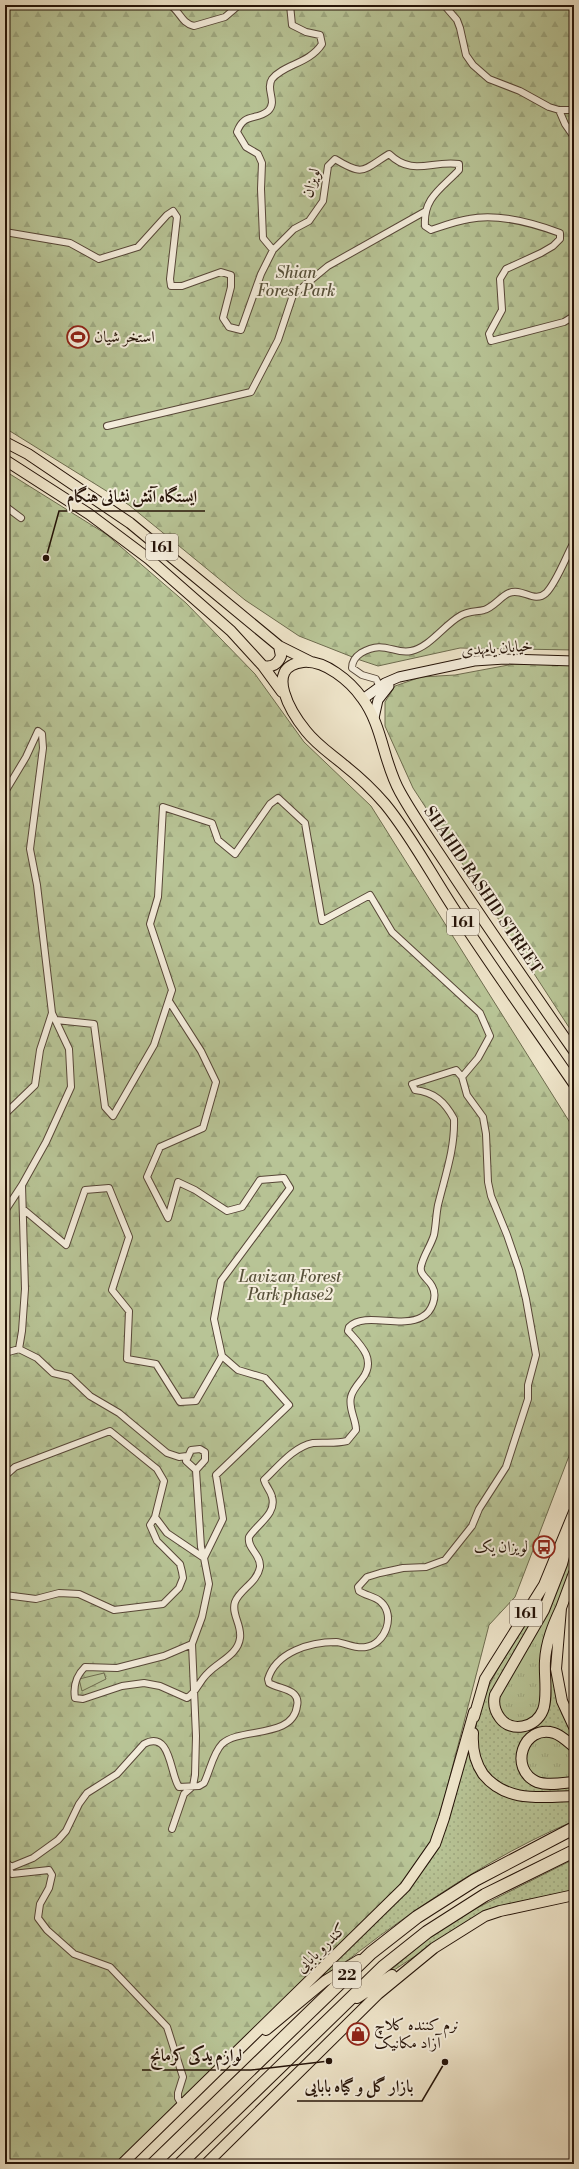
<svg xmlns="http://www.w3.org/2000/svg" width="579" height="2169" font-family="'Libre Bodoni',Amiri,serif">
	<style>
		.grass { fill: url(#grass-tufts); stroke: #6e6c4f }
		.forest { fill: url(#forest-firs); stroke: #6e6c4f }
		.park { fill: #b8c496; stroke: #6e6c4f }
		.garden { fill: url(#garden-dots); stroke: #6e6c4f }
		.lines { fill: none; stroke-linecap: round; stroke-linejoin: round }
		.street-casing { stroke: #574738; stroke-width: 8 }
		.secondary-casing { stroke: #251308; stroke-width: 11 }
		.primary-casing { stroke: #251308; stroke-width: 12 }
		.highway-casing { stroke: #251308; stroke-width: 14 }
		.street { stroke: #f4eddc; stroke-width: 6 }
		.secondary { stroke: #f4eddc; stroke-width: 9 }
		.primary { stroke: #eee4c9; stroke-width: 10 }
		.highway { stroke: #eee4c9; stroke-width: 12 }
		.labels { text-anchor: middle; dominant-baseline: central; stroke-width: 4; stroke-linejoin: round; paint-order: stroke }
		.shield { fill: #f4eddc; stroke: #635448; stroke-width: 1 }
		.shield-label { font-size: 15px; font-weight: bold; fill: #251308 }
		.street-label { font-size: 16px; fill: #251308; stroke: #f4eddc }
		.park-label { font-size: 16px; font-style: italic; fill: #58513a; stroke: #f4eddc }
		.poi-label { font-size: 16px; fill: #251308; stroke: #f4eddc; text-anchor: start }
		.leader { fill: none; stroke: #251308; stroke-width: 1.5 }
		.callout-dot { fill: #251308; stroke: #f4eddc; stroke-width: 1.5 }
		.callout-label { font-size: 17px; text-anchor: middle; font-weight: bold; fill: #251308; stroke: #f4eddc; stroke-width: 4; stroke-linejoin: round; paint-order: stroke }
	</style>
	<defs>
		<pattern id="grass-tufts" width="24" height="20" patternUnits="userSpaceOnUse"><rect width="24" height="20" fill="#b8c496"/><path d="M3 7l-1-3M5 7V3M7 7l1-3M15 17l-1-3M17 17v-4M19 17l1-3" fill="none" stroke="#9ea880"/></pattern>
		<pattern id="forest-firs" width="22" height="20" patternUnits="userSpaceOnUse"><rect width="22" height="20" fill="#b8c496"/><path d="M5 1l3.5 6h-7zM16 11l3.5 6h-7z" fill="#9ea880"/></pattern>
		<pattern id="garden-dots" width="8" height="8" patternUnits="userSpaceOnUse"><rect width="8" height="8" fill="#b8c496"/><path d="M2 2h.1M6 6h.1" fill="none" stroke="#9ea880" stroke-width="1.8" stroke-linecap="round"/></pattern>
	</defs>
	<rect width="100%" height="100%" fill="#eee4c9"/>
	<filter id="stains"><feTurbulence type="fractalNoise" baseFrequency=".005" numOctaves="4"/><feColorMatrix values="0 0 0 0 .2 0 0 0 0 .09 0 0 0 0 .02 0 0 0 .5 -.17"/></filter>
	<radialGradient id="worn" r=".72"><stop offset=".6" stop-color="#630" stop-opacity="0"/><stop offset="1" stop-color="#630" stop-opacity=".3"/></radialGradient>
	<path class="grass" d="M 574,1538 L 574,1558 L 545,1638 L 542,1703 L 535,1717 L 520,1724 C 502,1718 502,1717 497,1699 L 554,1595 Z
		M 543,1735 L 555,1737 L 574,1751 L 574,1779 C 549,1781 544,1786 525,1766 L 528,1745 Z"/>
	<path class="forest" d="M 5,5 L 574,5 L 574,650 L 460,648 L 378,666 L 360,660 L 299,636 L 245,600 L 129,505 L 5,428 Z
		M 5,471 L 106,534 L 186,603 L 255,674 L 304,742 L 371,806 L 574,1129 L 574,1443 L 515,1597 L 489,1625 L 437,1827 L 429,1845 L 403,1883 L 115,2164 L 5,2164 Z
		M 514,664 L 574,665 L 574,1035 L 413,788 L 385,726 L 385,702 L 395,686 L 421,677 L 455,675 Z"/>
	<path class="park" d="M 104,1673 L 106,1679 L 82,1691 L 79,1679 Z"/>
	<path class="garden" d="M 550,1584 L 538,1616 L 493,1690 L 503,1726 L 540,1720 L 555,1628 C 552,1653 550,1678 558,1703 C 563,1716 574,1728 574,1743 L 562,1733 L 529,1735 L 523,1776 L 574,1786 L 574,1791 C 557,1792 539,1794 522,1793 C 509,1792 497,1783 489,1774 C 443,1721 526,1633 550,1584 Z
		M 468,1746 L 504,1796 L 521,1801 L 574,1799 L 574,1821 C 517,1845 464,1877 413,1912 C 369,1942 328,1977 284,2007 L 383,1913 L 443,1833 L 454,1801 Z
		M 574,1859 L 574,1892 L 510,1905 L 447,1935 L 379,1980 L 429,1938 L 473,1910 Z"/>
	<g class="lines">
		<g class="street-casing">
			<path id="street" d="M 170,5 C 180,11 181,23 194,26 L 225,17 L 239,5
				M 444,5 L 457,20 L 460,28 L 466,55 L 473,65 L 489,79 L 520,91 L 549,107 L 559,110 L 574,110
				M 559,110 L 565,124 L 574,137
				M 5,232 L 70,243 L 99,259 L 138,247 L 167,215 L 173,211 L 177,217 L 170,279 L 171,286 L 182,286 L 221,272 L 231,275 L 231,287 L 223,318 L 229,327 L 241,330 L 261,274 L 273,250 L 294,229 L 309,221 L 323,201 L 328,166 L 335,159 C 364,177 363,170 389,154 C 413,177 431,160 459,164 L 459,170 C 441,189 423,198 425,226 L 431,230 C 443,226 456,221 469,219 C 498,213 533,223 560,233 L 560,239 L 553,246 L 541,253 L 506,269 L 500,279 L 502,310 L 489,334 L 491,341 L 564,322 L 574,316
				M 273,250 L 263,238 L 261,189 L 262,163 L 258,154 L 246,147 L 237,132 C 244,112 256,121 268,111 C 278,102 265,89 272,79 C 284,64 309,64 322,44 L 320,35 L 306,32 L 292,25 L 290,5
				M 107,426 L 251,392 L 278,340 L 293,295 L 328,266 L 424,212
				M 5,506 L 21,518
				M 380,687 L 376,679 L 362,675 L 352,668 C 352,661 355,657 361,653 C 384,639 394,655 411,651 C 430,647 444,625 460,616 C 468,611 476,612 484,610 C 494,607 500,597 509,593 C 522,587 534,604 546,593 C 557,582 566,556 574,542
				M 5,792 L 26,757 L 38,731 L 42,734 L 43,748 L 30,849 L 37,885 L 52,1013 L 69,1049 L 71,1087 L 46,1142 L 22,1185 L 25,1289 L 22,1331 L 19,1349 L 5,1353
				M 169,1001 L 201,1051 L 216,1082 L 203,1128 L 160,1147 L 147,1177 L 168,1218 L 178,1182 L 195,1190 L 227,1211 L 242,1207 L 260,1180 L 284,1178 L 290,1188 L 221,1281 L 214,1319 L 222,1356 L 238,1370 L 265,1378 L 289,1405 L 216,1475 L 223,1519 L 204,1558
				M 56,1020 L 94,1024 L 105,1107 L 113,1116 L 154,1045 L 172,990 L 150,924 L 158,897 L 163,807 L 212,823 L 218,840 L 235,854 L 270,804 L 278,798 L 305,823 L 322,921 L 370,895 L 392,932 L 480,1013 L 490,1036 L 478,1058 L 462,1077
				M 5,1114 L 35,1085 L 40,1050 L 52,1013
				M 23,1209 L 66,1245 L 85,1190 L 109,1188 L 129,1237 L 112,1290 L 129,1311 L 127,1359 L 156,1364 L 180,1402 L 196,1401 L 222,1356
				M 5,1211 L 22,1185
				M 19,1349 L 37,1358 L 53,1373 L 70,1377 L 90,1396 L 119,1413 L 167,1453 L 179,1457 L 187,1456
				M 196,1470 L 186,1461 L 191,1450 L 200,1449 L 205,1452 L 205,1460 L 196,1470 L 201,1547 L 204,1558
				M 5,1476 L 15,1467 L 110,1431 L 157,1469 L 164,1481 L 155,1517 L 167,1533 L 204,1558 L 209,1584 L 202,1617 L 192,1644 L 196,1736 L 195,1775 L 193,1786 L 184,1794 L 172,1829
				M 5,1595 L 36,1599 L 59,1593 L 79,1594 L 114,1610 L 163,1604 L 179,1588 L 183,1578 L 182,1572 L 180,1564 L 157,1541 L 150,1525 L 155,1517
				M 5,1861 L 11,1867
				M 182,2105 L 178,2098 L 178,2093 L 183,2077 L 167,2027 L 110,1967 L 74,1954 L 47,1930 L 38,1918 L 40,1904 L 49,1888 L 52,1875 L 49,1870 L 12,1874 L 9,1870 L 11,1867 L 33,1858 L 58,1840 L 66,1831 L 79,1804 L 87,1793 L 117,1774 L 144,1744 C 171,1729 170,1775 179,1787 L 199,1786 L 204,1783 C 210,1771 213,1753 222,1744 C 240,1727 293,1739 297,1706 C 298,1702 297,1697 294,1694 C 288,1688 277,1688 269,1683 L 268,1679 C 276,1652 310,1642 336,1642 C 346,1643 355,1649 366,1647 C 385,1644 396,1616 381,1602 C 375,1596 366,1596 359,1591 L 358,1587 L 367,1577 L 380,1573 L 403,1568 L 426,1567 L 445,1560 L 472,1526 L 479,1509 L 506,1467 L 528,1399 L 528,1385 L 536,1355 L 526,1299 L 519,1270 L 507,1235 L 491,1196 L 488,1182 L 486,1134 L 483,1117 L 467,1095 L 462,1077 L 456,1070 L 412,1084 L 415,1090 C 434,1092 445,1102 454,1119 C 455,1149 445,1176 438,1205 C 436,1215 436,1225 434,1235 C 431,1245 425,1253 422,1263 C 417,1274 428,1278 432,1286 C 438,1296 432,1312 422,1317 C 401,1329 365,1311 349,1327 L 348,1331 C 361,1345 377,1360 362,1379 C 358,1384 352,1391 351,1397 C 348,1408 356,1419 356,1430 L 347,1441 C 335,1444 324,1442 313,1443 C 293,1447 278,1467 264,1480 C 266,1487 271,1491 272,1497 C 277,1514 257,1524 249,1537 C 247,1549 261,1554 260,1567 C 257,1583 240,1589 235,1602 C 231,1614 242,1625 240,1638 C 238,1655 218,1662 208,1673 C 199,1681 197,1692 187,1698 L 160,1686 L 144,1683 L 122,1686 L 83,1699 L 75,1698 C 73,1685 76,1676 85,1667 L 117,1668 L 164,1656 L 192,1644"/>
		</g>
		<g class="secondary-casing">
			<path id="secondary" d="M 363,699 L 385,683 L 399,677 L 474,661 L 505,659 L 574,661
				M 374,718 L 378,700 L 389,686"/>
		</g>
		<g class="primary-casing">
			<path id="primary" d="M 5,442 L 28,454 L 130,523 L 279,646 L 311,662
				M 5,460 L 89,514 L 149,559 L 231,631 L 263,666 L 282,692
				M 263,666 C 272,668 278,664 281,656 L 279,646
				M 574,1051 C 532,991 490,931 450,870 C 433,844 415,819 400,792 C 383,762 383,726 362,698 C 350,681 325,660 303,662 C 262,667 293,715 306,731 C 317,745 331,754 344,765 C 358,776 373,790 385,804 C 413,838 433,878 458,915 C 495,972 535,1027 574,1084
				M 574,1573 L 561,1608 L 556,1669 L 562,1701 L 574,1727
				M 561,1608 C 553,1625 546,1642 545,1661 C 544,1676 548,1697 543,1710 C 536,1728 511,1733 500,1718 C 494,1710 493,1703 495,1695 L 544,1610 L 562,1564 L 569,1537
				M 474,1717 L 485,1679 L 544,1585 L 574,1512
				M 473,1733 C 472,1748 474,1761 483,1774 C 506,1803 541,1797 574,1796
				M 574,1747 C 568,1742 561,1735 554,1733 C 523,1724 508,1769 537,1782 C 548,1786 562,1783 574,1782
				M 357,1998 L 392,1975
				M 266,2030 L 325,1981 L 359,1960
				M 122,2164 L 405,1887 L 435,1844 L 444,1818 L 474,1712
				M 206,2164 L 378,1994 L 434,1948 L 485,1916 L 500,1911 L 574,1895"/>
		</g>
		<g class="highway-casing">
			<path id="highway" d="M 153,2164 L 371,1953 L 417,1917 L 475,1880 L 574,1828
				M 180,2164 L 383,1967 L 427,1932 L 485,1895 L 574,1851"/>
		</g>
		<use href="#street" class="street"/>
		<use href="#secondary" class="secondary"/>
		<use href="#primary" class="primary"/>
		<use href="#highway" class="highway"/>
	</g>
	<defs>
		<g id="stadium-ring" transform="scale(1.15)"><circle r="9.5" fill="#f4eddc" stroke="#8f2418" stroke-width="1.5"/><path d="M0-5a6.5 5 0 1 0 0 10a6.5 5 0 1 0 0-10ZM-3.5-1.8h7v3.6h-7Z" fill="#8f2418"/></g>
		<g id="bus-ring" transform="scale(1.15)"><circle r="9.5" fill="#f4eddc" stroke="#8f2418" stroke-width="1.5"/><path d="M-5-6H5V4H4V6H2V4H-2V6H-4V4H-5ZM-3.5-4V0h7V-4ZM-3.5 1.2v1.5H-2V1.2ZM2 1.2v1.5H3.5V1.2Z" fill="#8f2418"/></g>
		<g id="shop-ring" transform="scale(1.15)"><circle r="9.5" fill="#f4eddc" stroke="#8f2418" stroke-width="1.5"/><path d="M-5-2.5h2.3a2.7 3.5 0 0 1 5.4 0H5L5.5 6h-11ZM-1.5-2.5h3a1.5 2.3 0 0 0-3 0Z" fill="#8f2418"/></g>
	</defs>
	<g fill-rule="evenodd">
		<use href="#stadium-ring" x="78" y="337"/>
		<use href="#bus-ring" x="544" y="1547"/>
		<use href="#shop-ring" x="358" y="2034"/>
	</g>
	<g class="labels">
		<g class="shield">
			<rect x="146" y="534" width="32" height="26" rx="3"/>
			<rect x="447" y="909" width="32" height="26" rx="3"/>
			<rect x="510" y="1600" width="32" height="26" rx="3"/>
			<rect x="333" y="1962" width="28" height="26" rx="3"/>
		</g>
		<g class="shield-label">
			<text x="162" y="547">161</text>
			<text x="463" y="922">161</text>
			<text x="526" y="1613">161</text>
			<text x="347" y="1975">22</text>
		</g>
		<g class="street-label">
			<text transform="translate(311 183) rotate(-74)">لویزان</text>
			<text transform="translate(497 648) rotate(-4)">خیابان یامهدی</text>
			<text transform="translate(483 890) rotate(56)">SHAHID RASHID STREET</text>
			<text transform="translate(321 1948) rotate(-44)">کندرو بابایی</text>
		</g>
		<g class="park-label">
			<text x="296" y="273">Shian<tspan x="296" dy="18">Forest Park</tspan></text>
			<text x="290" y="1277">Lavizan Forest<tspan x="290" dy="18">Park phase2</tspan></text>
		</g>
		<g class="poi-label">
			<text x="94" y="337">استخر شیان</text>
			<text x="528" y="1547" text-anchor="end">لویزان یک</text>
			<text x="374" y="2025">نرم کننده کلاچ<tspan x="374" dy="18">آزاد مکانیک</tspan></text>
		</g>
	</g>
	<path class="leader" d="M46 558L59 511H205M329 2061L251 2070H142M445 2062L422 2101H297"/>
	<g class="callout-dot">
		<circle cx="46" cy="558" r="4"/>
		<circle cx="329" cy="2061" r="4"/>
		<circle cx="445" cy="2062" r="4"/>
	</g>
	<g class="callout-label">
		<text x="132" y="502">ایستگاه آتش نشانی هنگام</text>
		<text x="196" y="2061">لوازم یدکی کرمانج</text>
		<text x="359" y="2092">بازار گل و گیاه بابایی</text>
	</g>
	<rect width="579" height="2169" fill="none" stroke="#eee4c9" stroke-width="20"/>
	<rect x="6" y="6" width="567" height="2157" fill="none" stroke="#251308" stroke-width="2"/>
	<rect x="10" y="10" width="559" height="2149" fill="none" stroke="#251308"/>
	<rect width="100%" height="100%" filter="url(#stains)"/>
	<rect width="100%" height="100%" fill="url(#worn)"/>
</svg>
